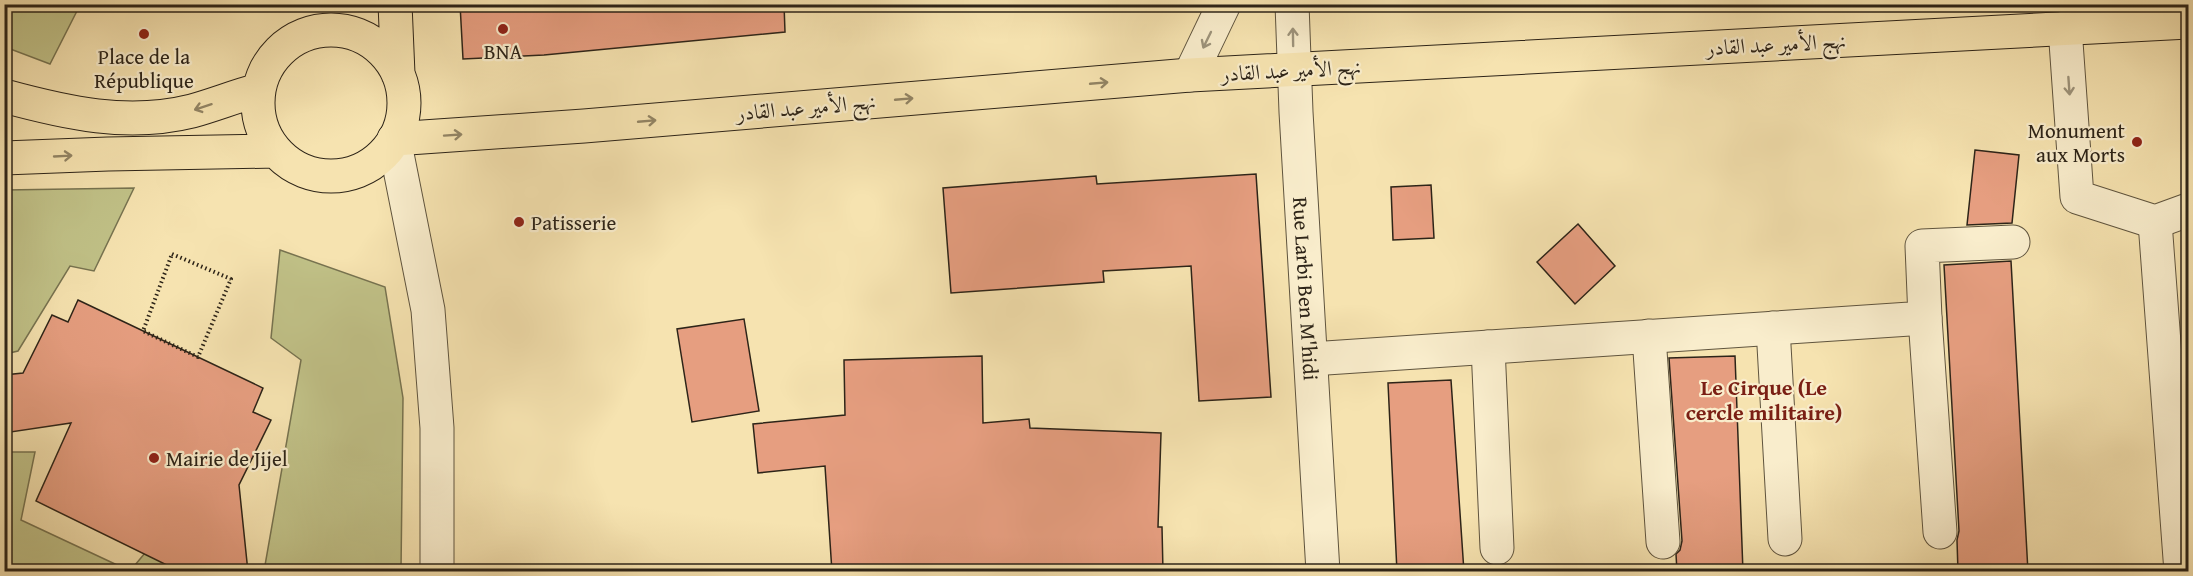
<svg xmlns="http://www.w3.org/2000/svg" width="2193" height="576" font-family="'Gentium Book Plus',Amiri,serif">
	<style>
		.green { fill: #c1c288; stroke: #777350; stroke-width: 1.5 }
		.building { fill: #e69e80; stroke: #2d2418; stroke-width: 1.5 }
		.lines { fill: none; stroke-linecap: round; stroke-linejoin: round }
		.minor-casing { stroke: #5f543e; stroke-width: 35 }
		.major-casing { stroke: #2d2418; stroke-width: 35 }
		.path { stroke: #2d2418; stroke-width: 4; stroke-dasharray: 1.5 3; stroke-linecap: butt }
		.minor { stroke: #f9edcc; stroke-width: 33 }
		.major { stroke: #f6e3b0; stroke-width: 33 }
		.oneway { stroke: #9d937b }
		.oneway2 { stroke: #928464 }
		.poi-dot { fill: #8f2418; stroke: #f9edcc; stroke-width: 2 }
		.labels { text-anchor: middle; dominant-baseline: central; stroke-width: 4.5; stroke-linejoin: round; paint-order: stroke }
		.street-label { font-size: 21px; fill: #2d2418; stroke: #f9edcc }
		.poi-label { font-size: 21px; fill: #2d2418; stroke: #f9edcc }
		.neighbourhood-label { font-size: 22px; font-weight: bold; fill: #7a1f14; stroke: #f9edcc }
	</style>
	<rect width="100%" height="100%" fill="#f6e3b0"/>
	<filter id="stains"><feTurbulence type="fractalNoise" baseFrequency=".00333" numOctaves="4"/><feColorMatrix values="0 0 0 0 .2 0 0 0 0 .09 0 0 0 0 .02 0 0 0 .5 -.17"/></filter>
	<radialGradient id="worn" r=".72"><stop offset=".6" stop-color="#630" stop-opacity="0"/><stop offset="1" stop-color="#630" stop-opacity=".3"/></radialGradient>
	<path class="green" d="M 4,5 L 5,4 L 80,5 L 50,64 L 5,47 Z
		M 134,188 L 94,271 L 70,266 L 18,351 L 5,354 L 5,190 Z
		M 280,250 L 385,287 L 403,398 L 401,571 L 264,571 L 301,360 L 271,338 Z
		M 4,452 L 35,452 L 21,520 L 130,571 L 165,529 L 171,571 L 5,571 Z"/>
	<path class="building" d="M 460,4 L 784,4 L 785,32 L 544,55 L 463,59 Z
		M 1975,150 L 2019,155 L 2012,223 L 1967,225 Z
		M 1256,174 L 1271,397 L 1199,401 L 1191,266 L 1103,271 L 1104,282 L 951,293 L 943,188 L 1096,176 L 1097,184 Z
		M 1431,185 L 1434,238 L 1393,240 L 1391,187 Z
		M 1578,224 L 1615,266 L 1575,304 L 1537,262 Z
		M 2011,261 L 2028,572 L 1958,572 L 1957,540 L 1959,531 L 1944,265 Z
		M 78,300 L 263,388 L 253,412 L 271,420 L 239,485 L 248,572 L 181,572 L 36,501 L 71,423 L 4,433 L 4,375 L 23,373 L 52,315 L 68,322 Z
		M 744,319 L 759,411 L 692,422 L 677,329 Z
		M 982,356 L 983,423 L 1029,419 L 1030,428 L 1161,433 L 1158,527 L 1162,527 L 1163,572 L 832,572 L 825,466 L 758,473 L 753,424 L 845,415 L 844,360 Z
		M 1735,356 L 1743,572 L 1677,572 L 1676,554 L 1680,550 L 1682,541 L 1669,358 Z
		M 1451,380 L 1464,572 L 1397,572 L 1388,383 Z"/>
	<g class="lines">
		<g class="minor-casing">
			<g id="minor">
				<path id="s1" d="M 1292,4 L 1296,112 L 1323,572"/>
				<path d="M 2065,28 L 2077,197 L 2155,222 L 2188,210"/>
				<path d="M 1190,75 L 1224,4"/>
				<path d="M 394,139 L 428,310 L 437,428 L 437,572"/>
				<path d="M 2155,222 L 2181,572"/>
				<path d="M 1925,318 L 1940,532"/>
				<path d="M 1773,328 L 1785,539"/>
				<path d="M 1649,336 L 1663,542"/>
				<path d="M 1488,347 L 1497,548"/>
				<path d="M 1311,359 L 1925,318 L 1922,246 L 2013,242"/>
			</g>
		</g>
		<g class="major-casing">
			<path id="major" d="M 395,4 L 398,74
				M258 103a73 73 0 1 1 146 0a73 73 0 1 1-146 0Z
				M 4,96 C 66,113 128,127 192,111 C 214,105 236,96 259,90
				M 394,139 L 584,126 L 1190,75 L 2188,22
				M 4,158 L 108,154 L 276,151"/>
		</g>
		<path class="path" d="M 172,254 L 231,279 L 198,357 L 143,331 Z"/>
		<use href="#minor" class="minor"/>
		<use href="#major" class="major"/>
	</g>
	<defs><path id="oneway-shaft" d="M-6 0H5M1.5-3L5.5 0L1.5 3" fill="none" stroke-width="1.6" stroke-linecap="round" stroke-linejoin="round" transform="scale(1.5)"/></defs>
	<g class="oneway">
		<use href="#oneway-shaft" transform="translate(1293 37) rotate(-91)"/>
		<use href="#oneway-shaft" transform="translate(1207 40) rotate(116)"/>
		<use href="#oneway-shaft" transform="translate(2069 86) rotate(86)"/>
	</g>
	<g class="oneway2">
		<use href="#oneway-shaft" transform="translate(1099 83) rotate(-5)"/>
		<use href="#oneway-shaft" transform="translate(904 99) rotate(-5)"/>
		<use href="#oneway-shaft" transform="translate(203 107) rotate(162)"/>
		<use href="#oneway-shaft" transform="translate(647 121) rotate(-5)"/>
		<use href="#oneway-shaft" transform="translate(453 135) rotate(-4)"/>
		<use href="#oneway-shaft" transform="translate(63 156) rotate(-3)"/>
	</g>
	<g class="poi-dot">
		<circle cx="503" cy="29" r="6"/>
		<circle cx="144" cy="34" r="6"/>
		<circle cx="2137" cy="142" r="6"/>
		<circle cx="519" cy="222" r="6"/>
		<circle cx="154" cy="458" r="6"/>
	</g>
	<g class="labels">
		<g class="street-label">
			<text transform="translate(1776 44) rotate(-3)">نهج الأمير عبد القادر</text>
			<text transform="translate(1291 70) rotate(-3)">نهج الأمير عبد القادر</text>
			<text transform="translate(806 107) rotate(-5)">نهج الأمير عبد القادر</text>
			<text stroke="none"><textPath href="#s1" startOffset="285">Rue Larbi Ben M'hidi</textPath></text>
		</g>
		<g class="poi-label">
			<text x="503" y="51">BNA</text>
			<text x="144" y="56">Place de la<tspan x="144" dy="24">République</tspan></text>
			<text x="2125" y="130" text-anchor="end">Monument<tspan x="2125" dy="24">aux Morts</tspan></text>
			<text x="531" y="222" text-anchor="start">Patisserie</text>
			<text x="166" y="458" text-anchor="start">Mairie de Jijel</text>
		</g>
		<g class="neighbourhood-label">
			<text x="1764" y="387">Le Cirque (Le<tspan x="1764" dy="25">cercle militaire)</tspan></text>
		</g>
	</g>
	<rect width="2193" height="576" fill="none" stroke="#f6e3b0" stroke-width="24"/>
	<rect x="6" y="6" width="2181" height="564" fill="none" stroke="#2d2418" stroke-width="3"/>
	<rect x="12" y="12" width="2169" height="552" fill="none" stroke="#2d2418" stroke-width="1.5"/>
	<rect width="100%" height="100%" filter="url(#stains)"/>
	<rect width="100%" height="100%" fill="url(#worn)"/>
</svg>
